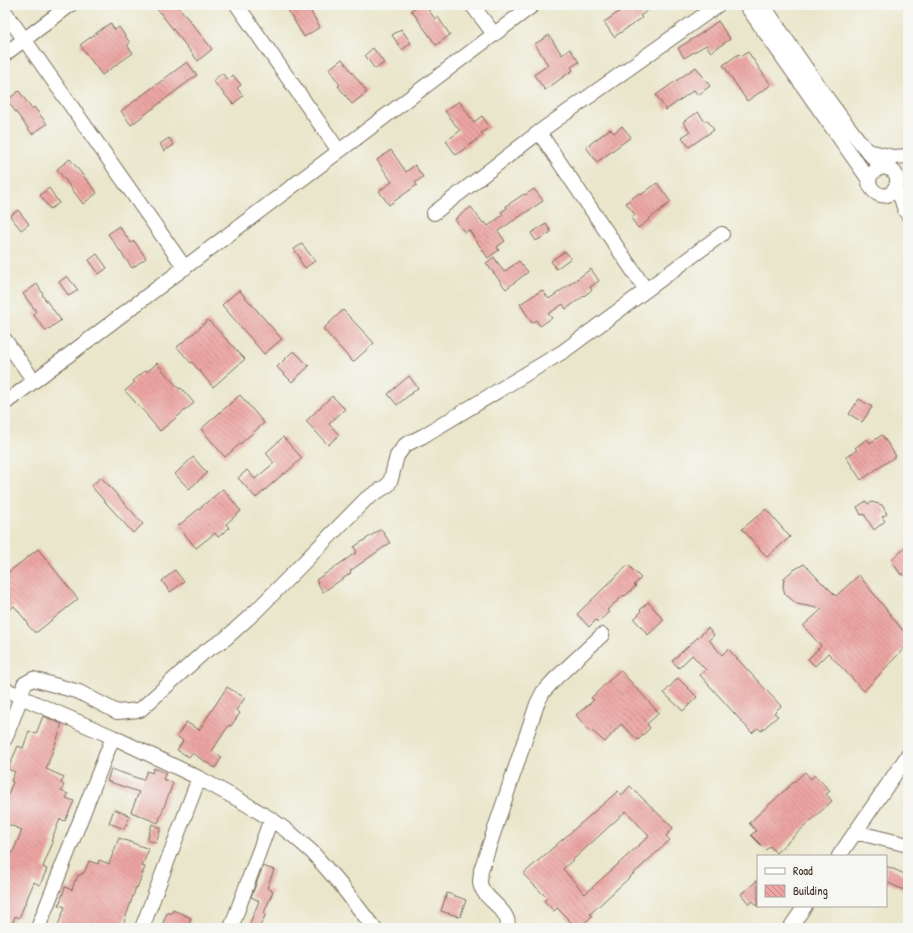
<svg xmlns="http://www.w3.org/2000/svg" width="913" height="933" font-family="'Patrick Hand',sans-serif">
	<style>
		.building { fill: url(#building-back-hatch); fill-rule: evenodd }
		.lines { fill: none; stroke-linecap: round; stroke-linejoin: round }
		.minor-casing { stroke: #786c5b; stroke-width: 16 }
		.minor { stroke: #fff; stroke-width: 14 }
	</style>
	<defs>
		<pattern id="building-back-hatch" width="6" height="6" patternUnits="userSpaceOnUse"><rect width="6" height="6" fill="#eca5a3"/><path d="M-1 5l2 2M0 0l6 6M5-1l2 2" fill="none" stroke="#c08784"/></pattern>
	</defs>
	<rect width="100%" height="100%" fill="#f6f6f2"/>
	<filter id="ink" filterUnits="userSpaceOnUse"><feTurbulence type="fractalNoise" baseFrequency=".025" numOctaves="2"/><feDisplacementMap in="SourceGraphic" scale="8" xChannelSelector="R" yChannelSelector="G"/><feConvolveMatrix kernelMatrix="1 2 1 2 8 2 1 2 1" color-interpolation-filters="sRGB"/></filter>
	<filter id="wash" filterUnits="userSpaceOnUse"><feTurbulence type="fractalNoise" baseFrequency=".012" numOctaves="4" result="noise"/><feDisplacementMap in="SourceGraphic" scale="16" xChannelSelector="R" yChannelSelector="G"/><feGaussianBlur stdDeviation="0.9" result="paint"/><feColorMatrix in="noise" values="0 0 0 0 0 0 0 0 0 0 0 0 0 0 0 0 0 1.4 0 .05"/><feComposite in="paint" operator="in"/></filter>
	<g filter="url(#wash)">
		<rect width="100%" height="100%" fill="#eae6cb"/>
		<g id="blocks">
			<path class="building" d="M 154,5 L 177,5 L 212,49 L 198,61 Z
				M 285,5 L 307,5 L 320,27 L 304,37 Z
				M 419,5 L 425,5 L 435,19 L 438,17 L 450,35 L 436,45 L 411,10 Z
				M 629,5 L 655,5 L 640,16 L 642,18 L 614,37 L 604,22 Z
				M 718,21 L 730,39 L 711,52 L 706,45 L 684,58 L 678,48 L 699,35 Z
				M 110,23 L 115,30 L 119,27 L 130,43 L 127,45 L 133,53 L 102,75 L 80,45 Z
				M 401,29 L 411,43 L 402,50 L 392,35 Z
				M 549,35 L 562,55 L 570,49 L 579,62 L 571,67 L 573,70 L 545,90 L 534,75 L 548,65 L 535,44 Z
				M 373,48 L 384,63 L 375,69 L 365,55 Z
				M 748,52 L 771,85 L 747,101 L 723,65 L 739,54 L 741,56 Z
				M 342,59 L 367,92 L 352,104 L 338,86 L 340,85 L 329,69 Z
				M 187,62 L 197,75 L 131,125 L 121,111 Z
				M 696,67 L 710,86 L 698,95 L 694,90 L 666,110 L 656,95 Z
				M 222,73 L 228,80 L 233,75 L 241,85 L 237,88 L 243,96 L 233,104 L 213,81 Z
				M 19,91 L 32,109 L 34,107 L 47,124 L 32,134 L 7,100 Z
				M 459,101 L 474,122 L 482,116 L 490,127 L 481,133 L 483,135 L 456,155 L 446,141 L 460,131 L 445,111 Z
				M 698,112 L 705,122 L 707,120 L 714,130 L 689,147 L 682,137 L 690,132 L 683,122 Z
				M 622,126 L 631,137 L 597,162 L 586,147 L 610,129 L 614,133 Z
				M 169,138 L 174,145 L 164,151 L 160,144 Z
				M 391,150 L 406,172 L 415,165 L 423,177 L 415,183 L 417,185 L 389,205 L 379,191 L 392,182 L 377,160 Z
				M 70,159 L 97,193 L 83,204 L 57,169 Z
				M 657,183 L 671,202 L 649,219 L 649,220 L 638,228 L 631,218 L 635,215 L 626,203 L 639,193 L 641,195 Z
				M 49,188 L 59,203 L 50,209 L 40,195 Z
				M 534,189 L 543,201 L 498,231 L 505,241 L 497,247 L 499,250 L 488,258 L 469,230 L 465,233 L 455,219 L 471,207 L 483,223 L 485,222 L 488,226 L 503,215 L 501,212 L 507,208 L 506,206 L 524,194 L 525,195 Z
				M 18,210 L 29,224 L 21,230 L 10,216 Z
				M 546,224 L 551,232 L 536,241 L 531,233 Z
				M 119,226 L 131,243 L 134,241 L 146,258 L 132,268 L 108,234 Z
				M 302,244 L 315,261 L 305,268 L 299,259 L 300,258 L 294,249 Z
				M 565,251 L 571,258 L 556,269 L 551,261 Z
				M 97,254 L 107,268 L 99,274 L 89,260 Z
				M 494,257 L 504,272 L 519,261 L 528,272 L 506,289 L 486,263 Z
				M 591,269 L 599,281 L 590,287 L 592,290 L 566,309 L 563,304 L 548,314 L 552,318 L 540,326 L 536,320 L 532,323 L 520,304 L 542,290 L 549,299 Z
				M 67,276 L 78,290 L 69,296 L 59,282 Z
				M 37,284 L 43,294 L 42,295 L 61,320 L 46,331 L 33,314 L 36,311 L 23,294 Z
				M 239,290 L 282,339 L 264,354 L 222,305 Z
				M 343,310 L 374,343 L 353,362 L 323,329 Z
				M 208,320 L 245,359 L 213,387 L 192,362 L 191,363 L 177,347 L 201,327 L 200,327 Z
				M 292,352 L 295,352 L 309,366 L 292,382 L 277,367 Z
				M 157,363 L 179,389 L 181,388 L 194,403 L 160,431 L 147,416 L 148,416 L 125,391 L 135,382 L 133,381 L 146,370 L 147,372 Z
				M 409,376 L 418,388 L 397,405 L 388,394 Z
				M 240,395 L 264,423 L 225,457 L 201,429 Z
				M 332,396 L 345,409 L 329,424 L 339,435 L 328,445 L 306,421 Z
				M 859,399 L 872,407 L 862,422 L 849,414 Z
				M 882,435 L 896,456 L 861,480 L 846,457 L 857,450 L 855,448 L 867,439 L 870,443 Z
				M 283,437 L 302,458 L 285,474 L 284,473 L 256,498 L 238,478 L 247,470 L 255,479 L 274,463 L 266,453 Z
				M 193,457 L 207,473 L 189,489 L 175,474 Z
				M 101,477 L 143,524 L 133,533 L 91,486 Z
				M 223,489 L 241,511 L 226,524 L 229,528 L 218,537 L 215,533 L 196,548 L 178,526 Z
				M 866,501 L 868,504 L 872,502 L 882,505 L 887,514 L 882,517 L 885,521 L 874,530 L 864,514 L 861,515 L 857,507 Z
				M 766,509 L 790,537 L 767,557 L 742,529 Z
				M 381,529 L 390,543 L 350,571 L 351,573 L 323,592 L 316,580 L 357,552 L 354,547 Z
				M 908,546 L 908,581 L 902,573 L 901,575 L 893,563 L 894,562 L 892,559 Z
				M 38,549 L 78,599 L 37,632 L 34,632 L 27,624 L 28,623 L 14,606 L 5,613 L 5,575 Z
				M 804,564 L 823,584 L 823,583 L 836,596 L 859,575 L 908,637 L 908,644 L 864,691 L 828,653 L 815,666 L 808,659 L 821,646 L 803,626 L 822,609 L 797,604 L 785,594 L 783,587 L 784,578 L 792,571 Z
				M 628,565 L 641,578 L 634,585 L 636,586 L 625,596 L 624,595 L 607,610 L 609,612 L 598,622 L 596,620 L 589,627 L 577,614 Z
				M 175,570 L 184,582 L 170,592 L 162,581 Z
				M 648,602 L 664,620 L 648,635 L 634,619 L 641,612 L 640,610 Z
				M 708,628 L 714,635 L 709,640 L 722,655 L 728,649 L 781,706 L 774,713 L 778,716 L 761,731 L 758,728 L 752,733 L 700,675 L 706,670 L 692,655 L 679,668 L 672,661 Z
				M 620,670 L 659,713 L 647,724 L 650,728 L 638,740 L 621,724 L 605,742 L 591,730 L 589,731 L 576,715 L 594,700 L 591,698 Z
				M 678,678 L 697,697 L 683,711 L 664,693 Z
				M 227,687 L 245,698 L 236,710 L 240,713 L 231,726 L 229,725 L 212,751 L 222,757 L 215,768 L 192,753 L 189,757 L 177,750 L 183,741 L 177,736 L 186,722 L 199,730 Z
				M 43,716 L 62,724 L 59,731 L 60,731 L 46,769 L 64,777 L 61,783 L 64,785 L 61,791 L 68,794 L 66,798 L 74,801 L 65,821 L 60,819 L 51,841 L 53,842 L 43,867 L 47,869 L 40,885 L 34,882 L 19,918 L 15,916 L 12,925 L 5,922 L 5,851 L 12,854 L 22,830 L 5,823 L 5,802 L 13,782 L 11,781 L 15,772 L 8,769 L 18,746 L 23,748 L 29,731 L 36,734 Z
				M 154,768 L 166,773 L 163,779 L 173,783 L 158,823 L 131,812 L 139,792 L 107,781 L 111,769 L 143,780 L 147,771 L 152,773 Z
				M 805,772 L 811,779 L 815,775 L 830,791 L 826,794 L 832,801 L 776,853 L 770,846 L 766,850 L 751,835 L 756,831 L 749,823 Z
				M 630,786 L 673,828 L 666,836 L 670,840 L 590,914 L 592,916 L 579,928 L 577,928 L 557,908 L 554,911 L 544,901 L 547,898 L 523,874 L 618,791 L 622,795 ZM 626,811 L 649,836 L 585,894 L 563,869 Z
				M 114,809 L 130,816 L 124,829 L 109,823 Z
				M 152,824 L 161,828 L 156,843 L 147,840 Z
				M 119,838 L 149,849 L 142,866 L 145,867 L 137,888 L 136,887 L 122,928 L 57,928 L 65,907 L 59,905 L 65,887 L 72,890 L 75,880 L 76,881 L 78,875 L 81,875 L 82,873 L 84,873 L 89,861 L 98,864 L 99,860 L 109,864 Z
				M 263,866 L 274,870 L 267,888 L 273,891 L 264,913 L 266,914 L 259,928 L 248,928 L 259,901 L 251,897 Z
				M 886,866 L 907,875 L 905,880 L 908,881 L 908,882 L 904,890 L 886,882 Z
				M 758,880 L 758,907 L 753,901 L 749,904 L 741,894 Z
				M 447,893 L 466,900 L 460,917 L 441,911 Z
				M 173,910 L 191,918 L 187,928 L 161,928 L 167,913 L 172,913 Z"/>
		</g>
	</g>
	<g filter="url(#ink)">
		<use href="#blocks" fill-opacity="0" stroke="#786c5b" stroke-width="1"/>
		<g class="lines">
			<g class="minor-casing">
				<path id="minor" d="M 237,5 L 339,151
					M 472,5 L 494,34
					M 746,5 L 869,180
					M 763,5 C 789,44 815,83 843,120 C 852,131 860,143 869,153 C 873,157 877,163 882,166 C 886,169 890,167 895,173 C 898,178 898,183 895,188 C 883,210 851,177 883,167
					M 5,12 L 185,268
					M 5,54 L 70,5
					M 539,132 L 646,290
					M 868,151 L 893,157 L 908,156
					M 894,189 L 901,198 L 905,210 L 908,215
					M 434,213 L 539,132 L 718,5
					M 5,340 L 34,381
					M 5,403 L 533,5
					M 5,689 L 21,697 L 113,737 L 199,778 L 241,801 L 271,819 L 294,836 L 312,852 L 340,884 L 374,928
					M 5,739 L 21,697 L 24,684 L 33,679 L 79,692 L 117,712 L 140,710 L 204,652 L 225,639 L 256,611 L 366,499 L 388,485 L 391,479 L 397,456 L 405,445 L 423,436 L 564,351 L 722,234
					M 855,832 L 908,845
					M 839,856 L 908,755
					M 38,928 L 113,737
					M 142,928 L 199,778
					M 231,928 L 271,819
					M 507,928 C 513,911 482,899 480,883 C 480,879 481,874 481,870 L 537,704 L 543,692 L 556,678 L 602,635
					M 790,928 L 805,906"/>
			</g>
			<use href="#minor" class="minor"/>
		</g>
	</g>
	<rect width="913" height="933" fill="none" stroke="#f6f6f2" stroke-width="20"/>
	<rect x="757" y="855" width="130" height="52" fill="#f6f6f2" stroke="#aba49d"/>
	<rect x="765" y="868" width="20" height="6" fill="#ffffff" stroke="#aba49d"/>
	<text x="793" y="875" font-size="12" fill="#3b2a1e">Road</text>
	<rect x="765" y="885" width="20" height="12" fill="url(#building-back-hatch)" stroke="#aba49d"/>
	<text x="793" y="895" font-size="12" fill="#3b2a1e">Building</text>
</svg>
